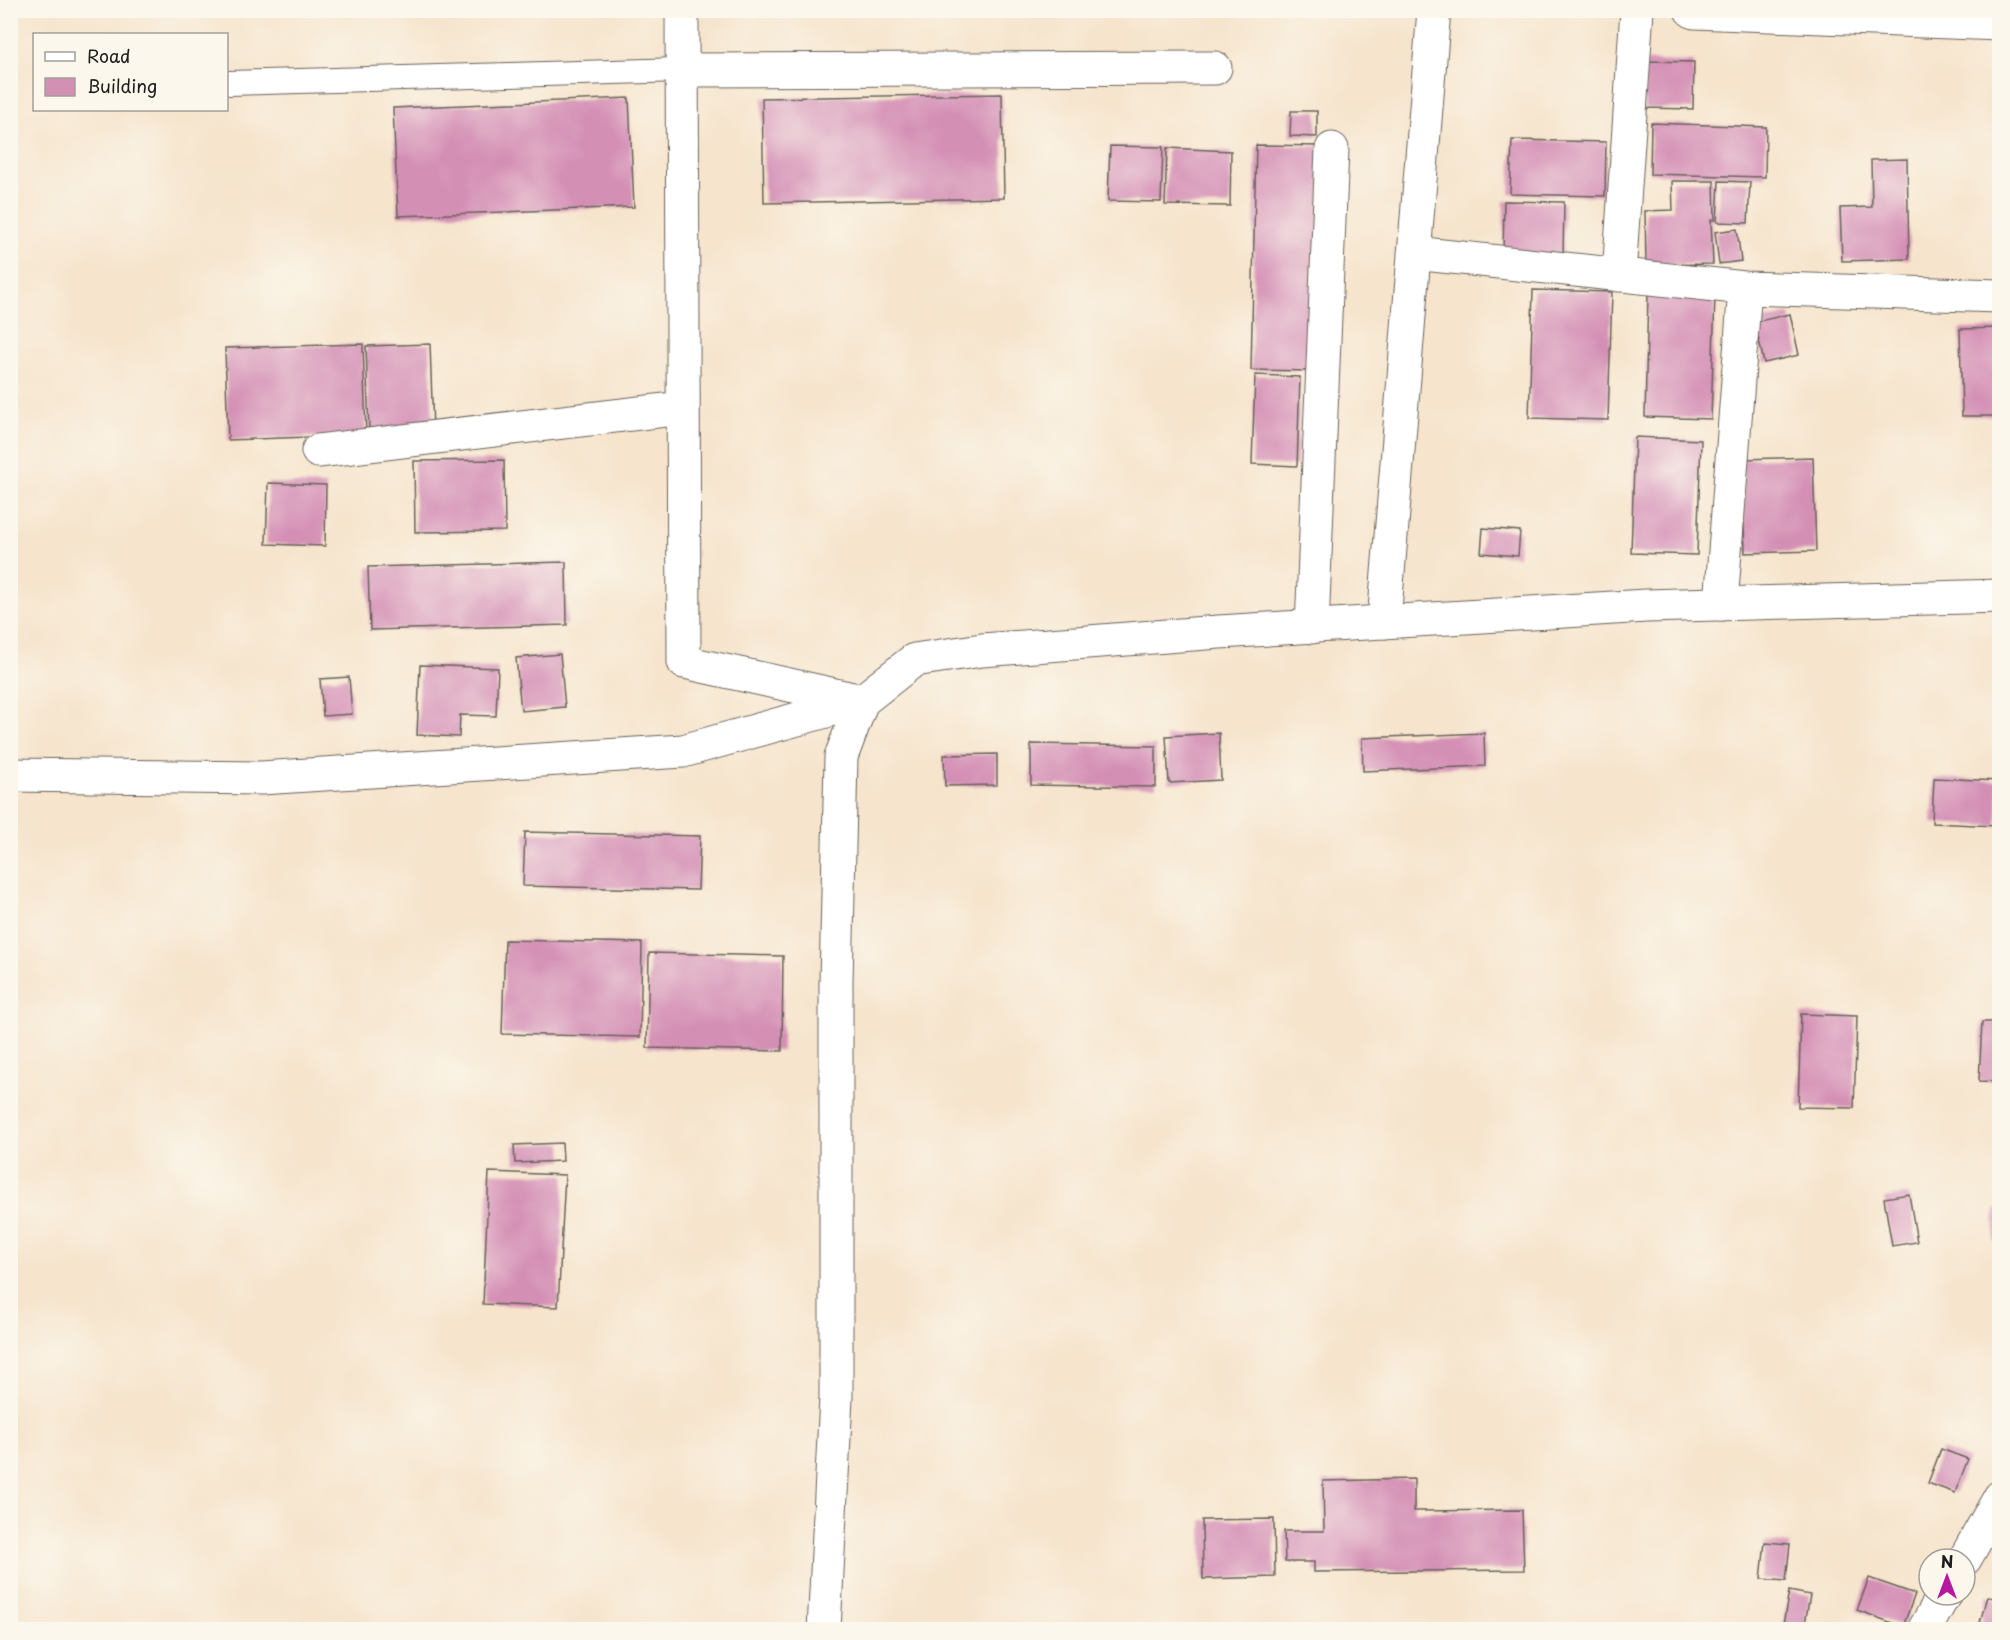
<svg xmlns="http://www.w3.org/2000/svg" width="2010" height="1640" font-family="'Playpen Sans',sans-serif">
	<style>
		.building { fill: #d48fb5 }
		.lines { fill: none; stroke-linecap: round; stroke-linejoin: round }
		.lane-casing { stroke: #68625a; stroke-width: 26 }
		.street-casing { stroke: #68625a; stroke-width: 35 }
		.secondary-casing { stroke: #68625a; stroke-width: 35 }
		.lane { stroke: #fff; stroke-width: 24 }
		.street { stroke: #fff; stroke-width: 33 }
		.secondary { stroke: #fff; stroke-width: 33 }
	</style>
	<rect width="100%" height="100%" fill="#fbf7ec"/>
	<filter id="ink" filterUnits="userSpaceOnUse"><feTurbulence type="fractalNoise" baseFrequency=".0167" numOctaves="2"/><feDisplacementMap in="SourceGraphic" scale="12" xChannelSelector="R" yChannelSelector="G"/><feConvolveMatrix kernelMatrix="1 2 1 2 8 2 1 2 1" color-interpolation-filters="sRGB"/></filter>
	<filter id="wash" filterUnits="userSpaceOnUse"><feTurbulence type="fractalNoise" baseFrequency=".008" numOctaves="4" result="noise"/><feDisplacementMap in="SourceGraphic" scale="24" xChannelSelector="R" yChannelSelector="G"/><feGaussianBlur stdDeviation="1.35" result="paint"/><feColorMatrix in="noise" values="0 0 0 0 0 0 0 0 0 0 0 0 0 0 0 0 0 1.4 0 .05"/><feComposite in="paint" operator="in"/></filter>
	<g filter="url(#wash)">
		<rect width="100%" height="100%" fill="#f6e4cc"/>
		<g id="blocks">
			<path class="building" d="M 1645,61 L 1694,62 L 1693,109 L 1644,108 Z
				M 1002,94 L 1004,198 L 764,203 L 762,98 Z
				M 629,98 L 634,207 L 398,216 L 393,108 Z
				M 1291,111 L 1317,111 L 1317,137 L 1290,136 Z
				M 1651,123 L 1766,127 L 1765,177 L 1650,174 Z
				M 1512,140 L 1606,142 L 1605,196 L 1510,194 Z
				M 1256,145 L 1322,146 L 1317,371 L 1251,370 Z
				M 1110,146 L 1163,147 L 1161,202 L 1108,201 Z
				M 1167,148 L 1231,151 L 1230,206 L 1165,205 Z
				M 1907,159 L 1909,259 L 1842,261 L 1840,208 L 1872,207 L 1871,160 Z
				M 1672,181 L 1714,181 L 1715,220 L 1711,220 L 1713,264 L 1646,265 L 1645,211 L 1673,210 Z
				M 1719,181 L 1750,182 L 1748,223 L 1717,222 Z
				M 1504,201 L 1564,202 L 1563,258 L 1503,257 Z
				M 1737,229 L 1741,261 L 1719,264 L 1715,232 Z
				M 1533,290 L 1612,292 L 1608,420 L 1529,418 Z
				M 1648,294 L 1715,296 L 1711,419 L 1645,417 Z
				M 1790,314 L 1799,355 L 1764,363 L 1755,322 Z
				M 2000,328 L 2000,416 L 1962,416 L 1960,329 Z
				M 363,344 L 366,435 L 228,440 L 225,348 Z
				M 430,344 L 433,430 L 369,432 L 366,346 Z
				M 1255,375 L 1300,377 L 1297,466 L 1252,464 Z
				M 1635,437 L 1701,440 L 1697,555 L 1631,553 Z
				M 1813,457 L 1816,551 L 1745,553 L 1742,459 Z
				M 504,460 L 505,531 L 415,532 L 414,461 Z
				M 268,483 L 326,485 L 325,546 L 266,544 Z
				M 1483,528 L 1520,531 L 1518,556 L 1481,553 Z
				M 566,562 L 567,625 L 370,630 L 368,567 Z
				M 560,654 L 565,707 L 521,711 L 516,658 Z
				M 420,665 L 498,668 L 496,716 L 460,715 L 459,737 L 417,735 Z
				M 349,677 L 352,714 L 323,716 L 320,679 Z
				M 1219,733 L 1221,780 L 1169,783 L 1166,736 Z
				M 1484,733 L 1485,766 L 1363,771 L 1362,738 Z
				M 1031,744 L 1156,746 L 1156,787 L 1031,785 Z
				M 997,754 L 997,785 L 945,786 L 944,755 Z
				M 1934,778 L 1999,781 L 1997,826 L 1932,823 Z
				M 525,832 L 700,836 L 698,890 L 523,886 Z
				M 505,940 L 642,943 L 640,1037 L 502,1034 Z
				M 649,953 L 783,956 L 782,1051 L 647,1048 Z
				M 1801,1014 L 1857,1016 L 1854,1108 L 1798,1107 Z
				M 1982,1022 L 2000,1022 L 2000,1082 L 1979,1081 Z
				M 562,1143 L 563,1161 L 515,1163 L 514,1145 Z
				M 489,1172 L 565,1175 L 558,1307 L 483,1304 Z
				M 1909,1194 L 1917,1242 L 1892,1246 L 1884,1198 Z
				M 1995,1209 L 2000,1210 L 2000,1242 L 1994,1242 Z
				M 1941,1449 L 1968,1459 L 1955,1493 L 1928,1483 Z
				M 1414,1479 L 1414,1511 L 1522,1510 L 1524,1570 L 1314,1572 L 1314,1562 L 1285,1562 L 1284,1531 L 1324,1531 L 1323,1481 Z
				M 1274,1519 L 1275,1577 L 1203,1579 L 1202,1520 Z
				M 1765,1542 L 1790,1544 L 1786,1581 L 1761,1579 Z
				M 1869,1578 L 1915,1594 L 1903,1627 L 1857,1610 Z
				M 1789,1591 L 1810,1595 L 1804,1630 L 1782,1630 Z
				M 1987,1596 L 2000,1600 L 2000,1630 L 1978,1630 Z"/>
		</g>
	</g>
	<g filter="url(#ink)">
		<use href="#blocks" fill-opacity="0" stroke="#68625a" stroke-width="1.5"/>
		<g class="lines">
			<g class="lane-casing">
				<path id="lane" d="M 230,83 L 682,70"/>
			</g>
			<g class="street-casing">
				<path id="street" d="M 682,10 L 684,662 L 858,700
					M 1691,10 L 1694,12 L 2000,24
					M 682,70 L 1215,68
					M 1414,253 L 1745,288 L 2000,296
					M 1619,275 L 1637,10
					M 318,451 L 682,408
					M 1721,604 L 1745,288
					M 1384,622 L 1434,10
					M 1312,627 L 1332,149
					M 10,775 L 261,778 L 683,751 L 862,701
					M 1965,1559 L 2000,1497
					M 1924,1630 L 1944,1595"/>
			</g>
			<g class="secondary-casing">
				<path id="secondary" d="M 824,1630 L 836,1398 L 836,983 L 841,757 L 862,701 L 914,660 L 982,650 L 1219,632 L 1646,606 L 2000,596"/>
			</g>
			<use href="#lane" class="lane"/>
			<use href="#street" class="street"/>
			<use href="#secondary" class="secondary"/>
		</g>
	</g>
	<rect width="2010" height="1640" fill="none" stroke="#fbf7ec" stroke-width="36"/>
	<rect x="33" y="33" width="195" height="78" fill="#fbf7ec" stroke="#a29f99" stroke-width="1.5"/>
	<rect x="45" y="52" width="30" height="9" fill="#ffffff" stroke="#a29f99" stroke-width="1.5"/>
	<text x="87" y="63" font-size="18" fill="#1c1c1c">Road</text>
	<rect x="45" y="78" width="30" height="18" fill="#d48fb5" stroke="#a29f99" stroke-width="1.5"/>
	<text x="87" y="93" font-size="18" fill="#1c1c1c">Building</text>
	<g transform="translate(1947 1577)"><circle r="28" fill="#fbf7ec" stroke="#a29f99" stroke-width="1.5"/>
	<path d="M0-4.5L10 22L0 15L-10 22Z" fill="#b5179e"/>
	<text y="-9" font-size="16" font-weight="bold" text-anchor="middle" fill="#1c1c1c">N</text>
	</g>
</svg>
